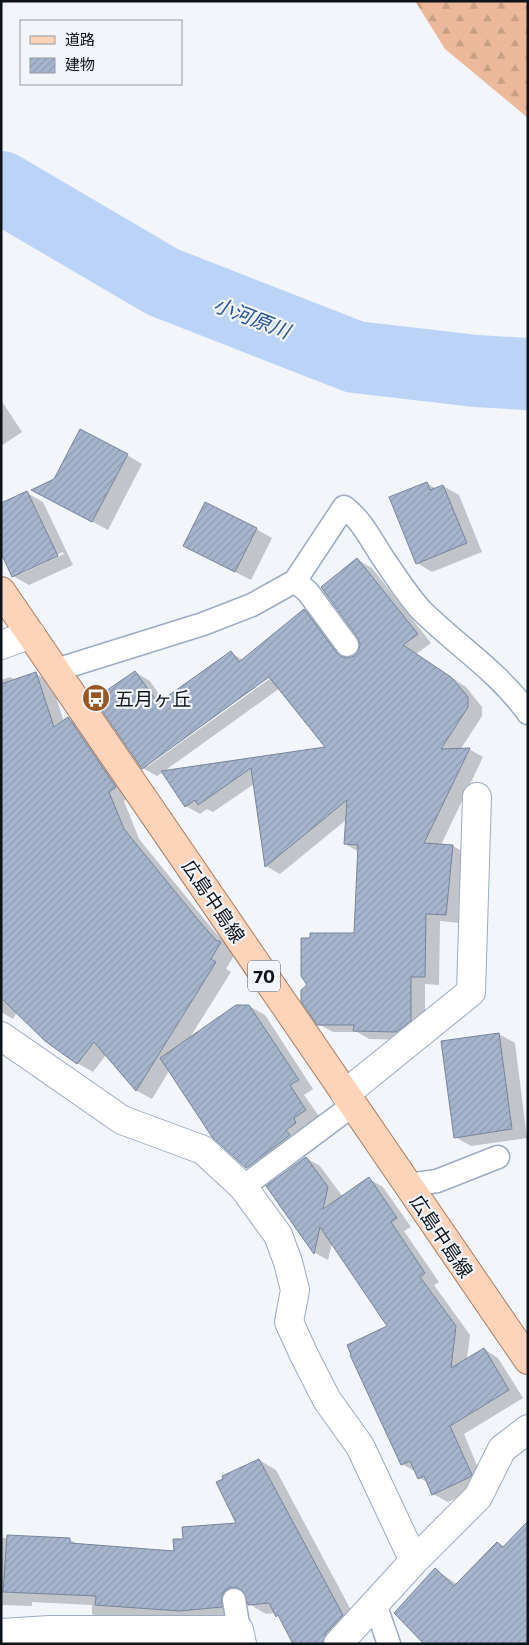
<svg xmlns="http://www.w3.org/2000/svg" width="529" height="1645" font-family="Commissioner,'Noto Sans JP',sans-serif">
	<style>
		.forest { fill: url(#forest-firs) }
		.shadow { fill: #0003; fill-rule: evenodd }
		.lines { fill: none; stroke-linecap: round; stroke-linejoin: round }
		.river { stroke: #bbd3f7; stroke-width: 72 }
		.building { fill: url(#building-hatch); stroke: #76859b }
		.service-casing { stroke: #9cabc2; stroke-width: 25 }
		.minor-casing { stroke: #9cabc2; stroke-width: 30 }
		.primary-casing { stroke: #a87e64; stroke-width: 30 }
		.service { stroke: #fff; stroke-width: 22 }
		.minor { stroke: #fff; stroke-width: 28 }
		.primary { stroke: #fdd4ba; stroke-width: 28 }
		.labels { text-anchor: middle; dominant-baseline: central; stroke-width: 4.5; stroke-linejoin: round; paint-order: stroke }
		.shield { fill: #f2f5fa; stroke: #52575e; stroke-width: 1 }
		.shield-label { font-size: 18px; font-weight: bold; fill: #0d131b }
		.poi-label { font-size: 19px; fill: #0d131b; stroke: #f2f5fa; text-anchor: start }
		.street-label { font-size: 19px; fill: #0d131b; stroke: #f2f5fa }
		.water-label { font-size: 20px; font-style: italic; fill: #255499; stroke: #f2f5fa }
	</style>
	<defs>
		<pattern id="forest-firs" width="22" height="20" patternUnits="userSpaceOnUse" patternTransform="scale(1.25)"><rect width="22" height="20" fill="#ecba9a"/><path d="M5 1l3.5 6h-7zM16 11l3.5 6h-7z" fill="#c99f84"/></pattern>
		<pattern id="building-hatch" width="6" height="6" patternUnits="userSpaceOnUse" patternTransform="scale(1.25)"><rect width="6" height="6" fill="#a6b5cd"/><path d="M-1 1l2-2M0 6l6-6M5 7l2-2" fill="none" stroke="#8e9baf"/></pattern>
	</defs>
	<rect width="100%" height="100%" fill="#f2f5fa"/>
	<path class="forest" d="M 415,1 L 528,1 L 528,118 L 445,49 Z"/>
	<path class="shadow" d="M 1,400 L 22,432 L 1,446 Z
		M 127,455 L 142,464 L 108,530 L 48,498 Z
		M 427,483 L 436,489 L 443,486 L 459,495 L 482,552 L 432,572 L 417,563 Z
		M 27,493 L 43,502 L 73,565 L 29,585 L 13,576 ZM 63,552 L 64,554 L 21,574 L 21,572 Z
		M 256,529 L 272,538 L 251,580 L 200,554 Z
		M 358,560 L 372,568 L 431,643 L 416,654 L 466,687 L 482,707 L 482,716 L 460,750 L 469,749 L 483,757 L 441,845 L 453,846 L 467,854 L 460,923 L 440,921 L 439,985 L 425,984 L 425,1029 L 411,1040 L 369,1039 L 357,1032 L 333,1032 L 318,1024 L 355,934 L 359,852 L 345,844 L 346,820 L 280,874 L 266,866 L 254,784 L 213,812 L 207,809 L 200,814 L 186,806 L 163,772 L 157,776 L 143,768 L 135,672 L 150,681 L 163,700 L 231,653 L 243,660 L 304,610 L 318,618 L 348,659 L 355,657 L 360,650 ZM 274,673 L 275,675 L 147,767 L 147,764 ZM 280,688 L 327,747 L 163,772 Z
		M 36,674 L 51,682 L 64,722 L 69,719 L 84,727 L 131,796 L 124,801 L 139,839 L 214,931 L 231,949 L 236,952 L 226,969 L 231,972 L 189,1039 L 249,1006 L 265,1015 L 313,1089 L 304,1095 L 321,1119 L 262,1176 L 247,1167 L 169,1071 L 152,1099 L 137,1091 L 106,1055 L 93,1072 L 77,1063 L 17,1012 L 13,1019 L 1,1012 L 1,680 L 10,677 L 16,680 Z
		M 499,1034 L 515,1043 L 527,1138 L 471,1146 L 455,1137 Z
		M 306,1158 L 320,1166 L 343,1197 L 369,1179 L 383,1187 L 411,1227 L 404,1231 L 439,1282 L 434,1285 L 470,1335 L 467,1359 L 484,1349 L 498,1358 L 523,1398 L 464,1434 L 485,1485 L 448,1502 L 433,1494 L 429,1483 L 419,1478 L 416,1472 L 402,1464 L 389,1327 L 332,1243 L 328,1260 L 315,1253 L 268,1186 Z
		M 259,1460 L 276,1470 L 359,1625 L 343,1644 L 294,1644 L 281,1618 L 275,1613 L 266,1614 L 249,1604 L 247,1597 L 243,1599 L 238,1616 L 109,1623 L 92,1614 L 92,1605 L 32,1602 L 32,1606 L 3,1605 L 1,1609 L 1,1538 L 70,1540 L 80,1545 L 175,1552 L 184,1541 L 237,1524 Z
		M 498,1543 L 504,1547 L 425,1644 L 436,1570 L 457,1584 Z"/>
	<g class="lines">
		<path class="river" d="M 1,187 L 163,282 L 355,357 L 476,371 L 528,374"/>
	</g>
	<path class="building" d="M 80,429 L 128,454 L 92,522 L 31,490 L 54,479 Z
		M 427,482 L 430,490 L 443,485 L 467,543 L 416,564 L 389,497 Z
		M 27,491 L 58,556 L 12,577 L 1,553 L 1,503 Z
		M 205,502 L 257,528 L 235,572 L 183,546 Z
		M 357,558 L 418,634 L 403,645 L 451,677 L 468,697 L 468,707 L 441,749 L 470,748 L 424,843 L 453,845 L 446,915 L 426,914 L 425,977 L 411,977 L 411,1021 L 396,1032 L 353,1031 L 354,1025 L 317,1025 L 301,1001 L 301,990 L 307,985 L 301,976 L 301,938 L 310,938 L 310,933 L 354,933 L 358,845 L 344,844 L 347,800 L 265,867 L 251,768 L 198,805 L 195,800 L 185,807 L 161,771 L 325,747 L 269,677 L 142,769 L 94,699 L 135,671 L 158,703 L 231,651 L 239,662 L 304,609 L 337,653 L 342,657 L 348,658 L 354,656 L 359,650 L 360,644 L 358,638 L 321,587 Z
		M 36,672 L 54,727 L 68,717 L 116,787 L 109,792 L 124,829 L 199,921 L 216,940 L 221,942 L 211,959 L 216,962 L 136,1091 L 94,1042 L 77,1064 L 45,1041 L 1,998 L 1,684 Z
		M 236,1005 L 249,1005 L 299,1080 L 290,1085 L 306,1110 L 294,1118 L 296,1123 L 286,1130 L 290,1135 L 246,1168 L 212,1137 L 160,1058 Z
		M 499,1033 L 512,1129 L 454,1138 L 441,1041 Z
		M 306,1157 L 328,1187 L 323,1209 L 369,1177 L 397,1218 L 391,1222 L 425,1273 L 420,1277 L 456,1326 L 451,1368 L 484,1348 L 509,1390 L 450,1426 L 472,1475 L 470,1477 L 432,1495 L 424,1476 L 418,1479 L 410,1461 L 401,1465 L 350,1355 L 351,1355 L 347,1345 L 387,1326 L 320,1227 L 314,1254 L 266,1186 Z
		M 259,1459 L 343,1615 L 326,1633 L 323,1644 L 293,1644 L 278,1615 L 276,1617 L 269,1603 L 248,1605 L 244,1592 L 238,1588 L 231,1587 L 225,1590 L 222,1596 L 222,1607 L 180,1611 L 95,1605 L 96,1596 L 3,1592 L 7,1535 L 70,1538 L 70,1543 L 174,1551 L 173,1539 L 183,1539 L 182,1527 L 236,1523 L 216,1482 L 223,1479 L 222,1476 Z
		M 528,1521 L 528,1644 L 424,1644 L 394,1613 L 435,1568 L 454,1586 L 497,1542 L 503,1547 Z"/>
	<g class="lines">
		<g class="service-casing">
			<path id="service" d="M 295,581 L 308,592 L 347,645
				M 56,670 L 203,624 L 252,605 L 295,581 L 344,507 C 362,520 371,540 383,558 C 394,574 408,596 421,610 C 456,645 499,672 528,713
				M 408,1185 L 437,1181 L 498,1157
				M 243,1187 L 353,1105
				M 234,1600 L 239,1630
				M 375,1604 L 389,1644"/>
		</g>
		<g class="minor-casing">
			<path id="minor" d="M 1,645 L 31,634
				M 1,1036 L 122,1120 L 203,1150 L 243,1187 L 278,1235 L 288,1262 L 295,1290 L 289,1322 L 304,1355 L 327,1400 L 360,1446 L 414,1561
				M 345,1094 L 471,992 L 477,797
				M 1,1633 L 50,1630 L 239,1630 L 242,1644
				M 338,1644 L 414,1561 L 478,1497 L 502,1449 L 528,1429"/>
		</g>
		<g class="primary-casing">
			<path id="primary" d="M 1,591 L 528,1360"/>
		</g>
		<use href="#service" class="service"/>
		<use href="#minor" class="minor"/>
		<use href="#primary" class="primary"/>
	</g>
	<defs>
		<g id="bus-disc" transform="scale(1.4375)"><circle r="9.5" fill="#985625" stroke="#f2f5fa"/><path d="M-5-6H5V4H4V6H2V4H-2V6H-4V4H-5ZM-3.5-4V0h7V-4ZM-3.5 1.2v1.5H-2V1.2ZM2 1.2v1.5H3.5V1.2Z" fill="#fff"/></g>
	</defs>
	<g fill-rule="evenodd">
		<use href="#bus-disc" x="96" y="698"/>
	</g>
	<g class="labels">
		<rect class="shield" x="248" y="960.5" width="32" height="31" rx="4"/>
		<g class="shield-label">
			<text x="264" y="976">70</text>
		</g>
		<g class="poi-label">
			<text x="115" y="698">五月ヶ丘</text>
		</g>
		<g class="street-label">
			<text transform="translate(214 901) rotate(56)">広島中島線</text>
			<text transform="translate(442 1236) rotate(56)">広島中島線</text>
		</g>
		<g class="water-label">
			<text transform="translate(252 317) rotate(21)">小河原川</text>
		</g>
	</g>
	<rect width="529" height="1645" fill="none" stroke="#0d131b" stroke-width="5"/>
	<rect x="20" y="20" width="162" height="65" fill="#f2f5fa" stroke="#969ba1"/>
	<rect x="30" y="36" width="25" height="8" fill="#fdd4ba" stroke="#969ba1"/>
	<text x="65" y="45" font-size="15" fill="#0d131b">道路</text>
	<rect x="30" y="58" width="25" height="15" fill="url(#building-hatch)" stroke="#969ba1"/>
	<text x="65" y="70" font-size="15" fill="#0d131b">建物</text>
</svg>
